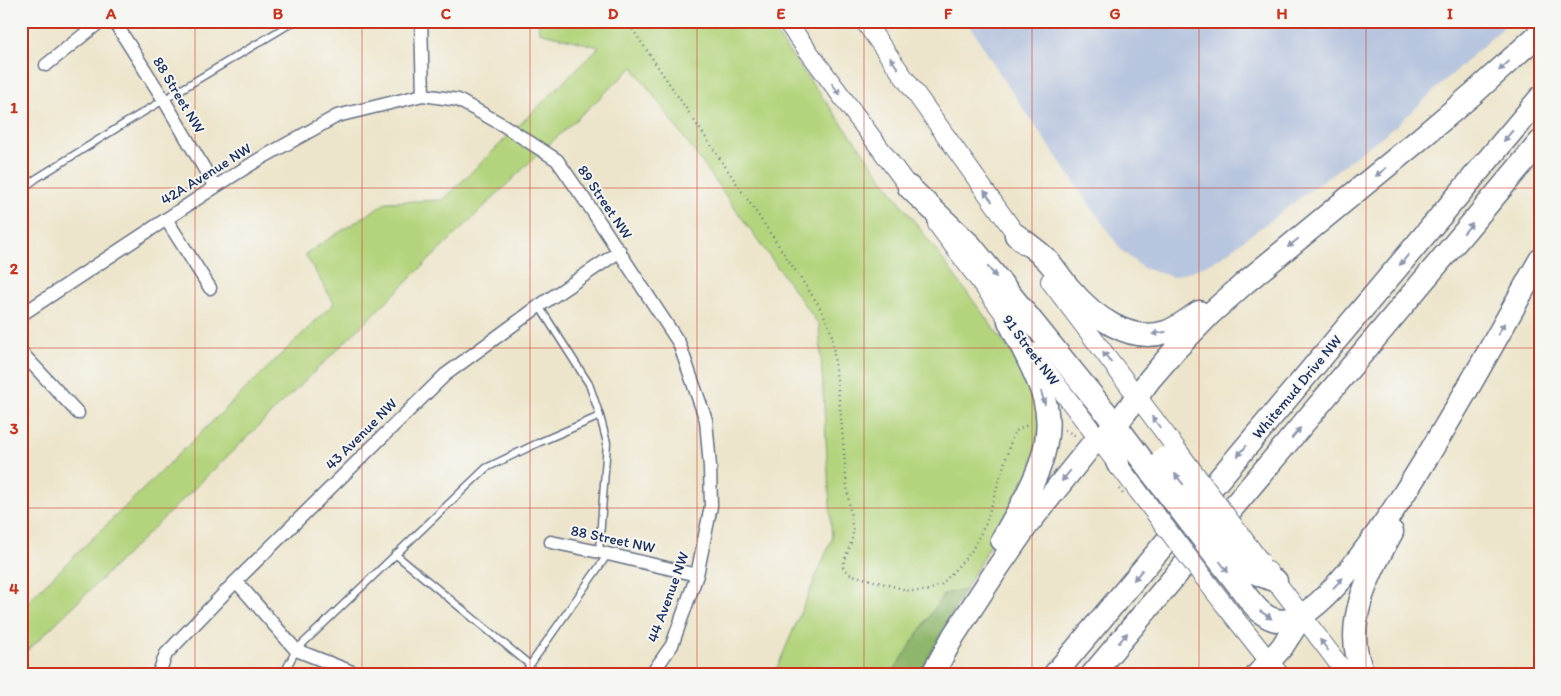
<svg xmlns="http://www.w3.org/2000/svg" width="1561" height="696" font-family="Itim,sans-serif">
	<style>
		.industrial { fill: #b7c5de }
		.green { fill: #b3d47c; stroke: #67826d }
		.forest { fill: #8eb66c; stroke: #547265 }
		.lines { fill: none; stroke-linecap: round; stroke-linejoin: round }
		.lane-casing { stroke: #646f84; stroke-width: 9 }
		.street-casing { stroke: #646f84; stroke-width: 15 }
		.secondary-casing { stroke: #646f84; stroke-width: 20 }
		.highway-casing { stroke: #646f84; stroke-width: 25 }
		.path { stroke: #646f84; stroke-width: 2.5; stroke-dasharray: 1 4; stroke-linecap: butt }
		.lane { stroke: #fff; stroke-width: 6 }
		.street { stroke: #fff; stroke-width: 12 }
		.secondary { stroke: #fff; stroke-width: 18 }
		.highway { stroke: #fff; stroke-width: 22 }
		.secondary-bridge-casing { stroke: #646f84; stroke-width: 20; stroke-linecap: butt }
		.highway-bridge-casing { stroke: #646f84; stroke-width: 25; stroke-linecap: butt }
		.path-bridge { stroke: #646f84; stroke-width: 2.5; stroke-dasharray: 1 4; stroke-linecap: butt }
		.secondary-bridge { stroke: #fff; stroke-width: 18 }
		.highway-bridge { stroke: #fff; stroke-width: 22 }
		.oneway { fill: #8d97ae }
		.grid { fill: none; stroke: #c8321e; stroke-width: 1; stroke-opacity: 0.55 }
		.labels { text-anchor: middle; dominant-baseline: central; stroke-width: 4; stroke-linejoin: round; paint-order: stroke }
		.street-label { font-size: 15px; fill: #1b2f5e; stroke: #f6f6f2 }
		.neatline { fill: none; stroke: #c8321e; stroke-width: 2 }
		.grid-label { font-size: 16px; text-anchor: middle; font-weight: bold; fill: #c8321e }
	</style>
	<rect width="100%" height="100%" fill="#f6f6f2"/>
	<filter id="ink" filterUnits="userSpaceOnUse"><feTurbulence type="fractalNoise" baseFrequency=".02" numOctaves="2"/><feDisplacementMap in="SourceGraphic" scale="10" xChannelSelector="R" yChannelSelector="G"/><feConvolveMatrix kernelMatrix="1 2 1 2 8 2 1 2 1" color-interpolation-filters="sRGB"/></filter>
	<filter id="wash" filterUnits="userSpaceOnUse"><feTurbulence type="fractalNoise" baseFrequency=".0096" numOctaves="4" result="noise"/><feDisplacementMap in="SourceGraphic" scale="20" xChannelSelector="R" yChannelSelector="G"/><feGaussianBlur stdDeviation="1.12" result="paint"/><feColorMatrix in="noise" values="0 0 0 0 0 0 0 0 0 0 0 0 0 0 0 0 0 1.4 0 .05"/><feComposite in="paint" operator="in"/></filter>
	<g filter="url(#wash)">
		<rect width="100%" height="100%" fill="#ede5cb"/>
		<path class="industrial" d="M 967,21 L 1510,21 L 1397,125 L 1220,258 L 1197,269 L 1173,277 L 1143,268 L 1121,250 L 1003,79 Z"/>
		<path class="green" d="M 538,21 L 766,21 L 1023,368 L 1041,417 L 1031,470 L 965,590 L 944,594 L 891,675 L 774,675 L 832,539 L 819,325 L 633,67 L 531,161 L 21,657 L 21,608 L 334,303 L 305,254 L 387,202 L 443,200 L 599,47 L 539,32 Z"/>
		<path class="forest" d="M 965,590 L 919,675 L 891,675 L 944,594 Z"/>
	</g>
	<g filter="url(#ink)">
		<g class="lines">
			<g class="lane-casing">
				<path id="lane" d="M 21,190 L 37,178 L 122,125 L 295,21
					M 599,552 L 607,443 L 600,416
					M 395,554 L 530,665 L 608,554
					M 283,675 L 296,650 L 486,468 L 540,442 L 600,416 L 589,384 L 539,306
					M 524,675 L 530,665"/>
			</g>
			<g class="street-casing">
				<path id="street" d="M 114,21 L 164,100 L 215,187
					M 421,21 L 423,95
					M 46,65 L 101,21
					M 166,219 L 210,288
					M 21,315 L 215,187 L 258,160 L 337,116 L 423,95 L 458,100 L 503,125 L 557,160 L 589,206 L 679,343 L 706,420 L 710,467 L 711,506 L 697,575 L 672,645 L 651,675
					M 21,352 L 78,413
					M 551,542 L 599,552 L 697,575
					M 236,581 L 296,650 L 360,675
					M 158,675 L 166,654 L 236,581 L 445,375 L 539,306 L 620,251"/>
			</g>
			<g class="secondary-casing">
				<path id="secondary" d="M 786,21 L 916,197
					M 864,21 L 1023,244
					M 937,224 L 1017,331
					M 1050,281 L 1176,448
					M 1032,352 L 1138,491
					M 1268,571 L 1347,675
					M 1223,603 L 1280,675"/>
			</g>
			<g class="highway-casing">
				<path id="highway" d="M 909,187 L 971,246 L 1116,425 L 1152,473
					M 1016,235 C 1025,242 1035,249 1044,257 C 1054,266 1061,279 1070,289 C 1093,316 1129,344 1166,332 C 1178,328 1188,319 1199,312
					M 1116,425 C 1111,442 1111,447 1118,464
					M 1002,540 C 1025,498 1059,449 1044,398 C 1036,371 1021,346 1009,321
					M 1253,572 L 1276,581
					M 1239,586 C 1252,603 1265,625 1289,620 C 1356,608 1502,325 1540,260
					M 932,675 L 954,635 L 999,566 L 1028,524 L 1090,447 L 1116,425 L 1150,379 L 1175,350 L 1210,314 L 1246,282 L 1415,143 L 1474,93 L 1540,33
					M 1054,675 L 1540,98
					M 1092,675 L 1540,142
					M 1257,675 L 1282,647 L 1302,616
					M 1364,675 C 1340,627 1369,574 1392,532"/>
			</g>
			<path class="path" d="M 627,21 L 818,304 L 828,323 L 832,336 L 841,417 L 846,478 L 853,533 C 852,545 845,555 843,567 L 849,574 L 910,591 L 926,591 L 941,585 L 971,552 L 986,523 L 1014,432 L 1026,426 L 1030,426
				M 21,44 L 29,48
				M 1065,430 L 1076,436"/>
			<use href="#lane" class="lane"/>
			<use href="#street" class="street"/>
			<use href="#secondary" class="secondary"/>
			<use href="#highway" class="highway"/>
			<g class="secondary-bridge-casing">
				<path id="secondary-bridge" d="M 1176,448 L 1260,561
					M 1138,491 L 1223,603"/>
			</g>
			<g class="highway-bridge-casing">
				<path id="highway-bridge" d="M 1163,459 L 1253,572
					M 1152,473 L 1239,586"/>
			</g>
			<path class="path-bridge" d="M 1119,489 L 1123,494"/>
			<use href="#secondary-bridge" class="secondary-bridge"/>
			<use href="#highway-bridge" class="highway-bridge"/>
		</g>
		<defs><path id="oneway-solid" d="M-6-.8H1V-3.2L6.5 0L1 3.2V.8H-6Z" transform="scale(1.25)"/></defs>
		<g class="oneway">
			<use href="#oneway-solid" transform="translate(894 63) rotate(-126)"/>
			<use href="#oneway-solid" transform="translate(1504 66) rotate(138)"/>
			<use href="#oneway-solid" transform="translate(836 89) rotate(53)"/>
			<use href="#oneway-solid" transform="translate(1508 136) rotate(130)"/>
			<use href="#oneway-solid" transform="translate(1381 172) rotate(141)"/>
			<use href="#oneway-solid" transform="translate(988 196) rotate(-126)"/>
			<use href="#oneway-solid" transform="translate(1468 228) rotate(-50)"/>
			<use href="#oneway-solid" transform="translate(1293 243) rotate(141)"/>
			<use href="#oneway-solid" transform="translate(1404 260) rotate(130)"/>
			<use href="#oneway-solid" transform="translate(992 272) rotate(51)"/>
			<use href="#oneway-solid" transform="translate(1501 329) rotate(-61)"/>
			<use href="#oneway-solid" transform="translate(1159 333) rotate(170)"/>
			<use href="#oneway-solid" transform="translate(1107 357) rotate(-127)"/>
			<use href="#oneway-solid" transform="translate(1043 398) rotate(74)"/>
			<use href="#oneway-solid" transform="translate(1156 422) rotate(-127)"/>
			<use href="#oneway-solid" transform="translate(1296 433) rotate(-50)"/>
			<use href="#oneway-solid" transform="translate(1242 451) rotate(130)"/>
			<use href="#oneway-solid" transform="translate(1066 476) rotate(129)"/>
			<use href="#oneway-solid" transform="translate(1179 479) rotate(-129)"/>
			<use href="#oneway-solid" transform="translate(1224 567) rotate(53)"/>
			<use href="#oneway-solid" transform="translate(1138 575) rotate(130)"/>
			<use href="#oneway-solid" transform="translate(1338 583) rotate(-47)"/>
			<use href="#oneway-solid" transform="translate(1266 615) rotate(33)"/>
			<use href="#oneway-solid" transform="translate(1123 638) rotate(-50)"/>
			<use href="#oneway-solid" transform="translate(1324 645) rotate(-127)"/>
		</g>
	</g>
	<path class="grid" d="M 195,21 L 195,675M 362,21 L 362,675M 530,21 L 530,675M 697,21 L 697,675M 864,21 L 864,675M 1032,21 L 1032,675M 1199,21 L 1199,675M 1366,21 L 1366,675M 21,188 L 1540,188M 21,348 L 1540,348M 21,508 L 1540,508"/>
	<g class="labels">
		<g class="street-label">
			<text transform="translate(179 95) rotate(59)">88 Street NW</text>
			<text transform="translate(206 174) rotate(-32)">42A Avenue NW</text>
			<text transform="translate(605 202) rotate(56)">89 Street NW</text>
			<text transform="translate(1031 350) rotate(53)">91 Street NW</text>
			<text transform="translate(1297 387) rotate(-50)">Whitemud Drive NW</text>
			<text transform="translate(361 434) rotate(-45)">43 Avenue NW</text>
			<text transform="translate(613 539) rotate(12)">88 Street NW</text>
			<text transform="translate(668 597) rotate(-70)">44 Avenue NW</text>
		</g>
	</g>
	<rect width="1561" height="696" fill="none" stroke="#f6f6f2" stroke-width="55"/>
	<rect x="28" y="28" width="1506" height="640" class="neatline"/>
	<g class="grid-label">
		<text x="111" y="19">A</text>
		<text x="278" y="19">B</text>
		<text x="446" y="19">C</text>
		<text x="613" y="19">D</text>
		<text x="781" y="19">E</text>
		<text x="948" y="19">F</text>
		<text x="1115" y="19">G</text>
		<text x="1282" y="19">H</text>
		<text x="1450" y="19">I</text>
		<text x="14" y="113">1</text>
		<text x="14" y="274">2</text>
		<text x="14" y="434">3</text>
		<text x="14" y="594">4</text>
	</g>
</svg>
